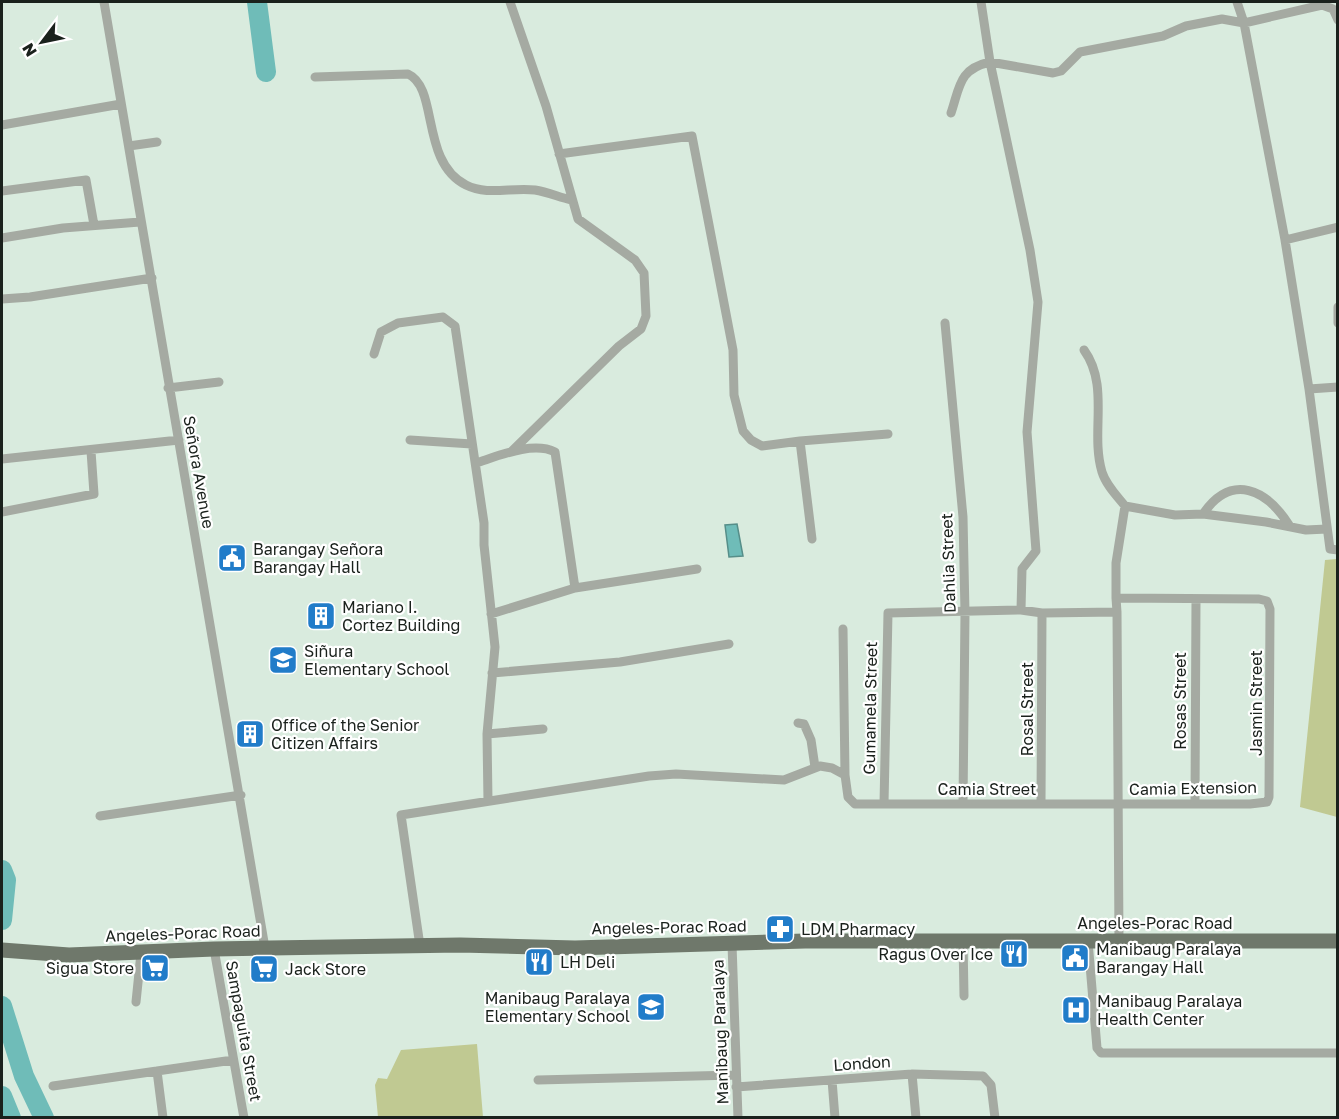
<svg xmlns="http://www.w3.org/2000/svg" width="1339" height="1119" font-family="'Golos Text',sans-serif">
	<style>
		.green { fill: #c0c992 }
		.water { fill: #6fbcb8; stroke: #568e89; stroke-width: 1.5 }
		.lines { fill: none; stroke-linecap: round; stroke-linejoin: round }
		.river { stroke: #6fbcb8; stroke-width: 20 }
		.minor { stroke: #a5aaa2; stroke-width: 9 }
		.primary { stroke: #6f786b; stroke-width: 15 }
		.labels { text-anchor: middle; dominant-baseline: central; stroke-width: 4.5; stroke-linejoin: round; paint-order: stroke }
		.street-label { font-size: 16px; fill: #1a211c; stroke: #fff }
		.poi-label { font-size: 16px; fill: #1a211c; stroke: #fff; text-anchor: start }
	</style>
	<rect width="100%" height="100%" fill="#d9ebde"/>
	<path class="green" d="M 1337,559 L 1338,559 L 1337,817 L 1300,807 L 1325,560 Z
		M 477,1044 L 483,1117 L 378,1117 L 375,1085 L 378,1078 L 387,1079 L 401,1050 Z"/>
	<path class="water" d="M 737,524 L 743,556 L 729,557 L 725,525 Z"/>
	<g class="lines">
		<path class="river" d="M 257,2 L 266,72
			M 2,870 L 6,880 L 2,920
			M 2,1006 L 24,1076 L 44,1118
			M 2,1096 L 11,1118"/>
		<path class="minor" d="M 104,2 L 265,948
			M 510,2 L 546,106 L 578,219 L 635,260 L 644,273 L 646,316 L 641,329 L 619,346 L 512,451
			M 981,2 L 990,62 L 1030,250 L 1038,302 L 1027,432 L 1036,551 L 1022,569 L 1021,610
			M 1237,2 L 1244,23 L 1285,240
			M 315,77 L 408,74 C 439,88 420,162 466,185 C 488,196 511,187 535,190 C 547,192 559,197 571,200
			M 951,113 C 960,86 959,69 990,62 L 1053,73 L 1061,71 L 1080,52 L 1163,36 L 1186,26 L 1222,19 L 1244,23 L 1322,5 L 1333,9 L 1338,20
			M 2,125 L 121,104
			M 129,146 L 157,142
			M 559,154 L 692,136 L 733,350 L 734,395 L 743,431 L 751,440 L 762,446 L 800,441 L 812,539
			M 2,191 L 86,180 L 94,225
			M 1338,227 L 1285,240 L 1309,389 L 1330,549 L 1338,550
			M 2,238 L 63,228 L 140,222
			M 2,299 L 30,297 L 152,278
			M 1338,307 L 1338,323
			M 945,323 L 963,517 L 965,613 L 963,804
			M 1084,350 C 1110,386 1090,432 1102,472 C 1106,485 1117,496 1125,506
			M 374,354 L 381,332 L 398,323 L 443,317 L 455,326 L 484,523 L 484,545 L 495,647 L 487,734 L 488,801
			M 168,388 L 219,382
			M 1309,389 L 1338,387
			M 410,440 L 472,444
			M 800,441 L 888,434
			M 2,459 L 179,440
			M 476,463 C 498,456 533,441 555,452 L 575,588
			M 2,512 L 94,494 L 91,451
			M 1203,514 C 1232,472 1267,490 1289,525
			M 1116,598 L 1116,563 L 1125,506 L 1175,515 L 1203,514 L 1266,522 L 1306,530 L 1327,529
			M 1117,612 L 1119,941
			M 491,614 L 575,588 L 697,569
			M 843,629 L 845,775 L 848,797 L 855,804 L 1250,804 L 1267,802 L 1269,797 L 1270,609 L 1267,601 L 1259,599 L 1116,598 L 1117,612 L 1042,613 L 1021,610 L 888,613 L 884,804
			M 492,673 L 620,662 L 729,644
			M 798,723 L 804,724 L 811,740 L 815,767
			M 487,734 L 543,729
			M 1195,802 L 1196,599
			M 1041,804 L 1042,613
			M 100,816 L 241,795
			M 963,940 L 964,996
			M 1088,941 L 1097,1048 L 1101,1053 L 1338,1053
			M 732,944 L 738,1118
			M 420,946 L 401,815 L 649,776 L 676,774 L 784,780 L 820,766 L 832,768 L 845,775
			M 214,949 L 244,1118
			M 136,1002 L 141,953
			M 912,1074 L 916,1118
			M 538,1080 L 735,1075
			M 832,1080 L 835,1118
			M 53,1086 L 157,1071
			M 736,1087 L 912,1074 L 983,1076 L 991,1085 L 995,1118
			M 163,1118 L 157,1071 L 233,1060"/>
		<path class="primary" d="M 2,950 L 69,955 L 214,949 L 460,945 L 575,948 L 805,941 L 1338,941"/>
	</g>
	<defs>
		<g id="civic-square" transform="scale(1.5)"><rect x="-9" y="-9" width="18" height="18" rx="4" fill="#217cc9" stroke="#fff"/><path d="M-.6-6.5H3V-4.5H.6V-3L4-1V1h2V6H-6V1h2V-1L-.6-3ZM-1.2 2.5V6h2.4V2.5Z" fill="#fff"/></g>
		<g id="building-square" transform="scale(1.5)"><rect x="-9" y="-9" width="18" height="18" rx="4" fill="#217cc9" stroke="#fff"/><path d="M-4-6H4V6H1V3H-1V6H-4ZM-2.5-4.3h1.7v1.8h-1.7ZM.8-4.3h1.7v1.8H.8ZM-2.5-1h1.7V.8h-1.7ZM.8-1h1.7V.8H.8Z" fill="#fff"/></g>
		<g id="school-square" transform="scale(1.5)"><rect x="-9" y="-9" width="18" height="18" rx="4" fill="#217cc9" stroke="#fff"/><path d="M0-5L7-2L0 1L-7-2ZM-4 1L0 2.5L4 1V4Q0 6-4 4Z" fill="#fff"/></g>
		<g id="pharmacy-square" transform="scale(1.5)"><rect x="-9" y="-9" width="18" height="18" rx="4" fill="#217cc9" stroke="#fff"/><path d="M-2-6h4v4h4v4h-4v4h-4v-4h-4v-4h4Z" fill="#fff"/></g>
		<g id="restaurant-square" transform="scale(1.5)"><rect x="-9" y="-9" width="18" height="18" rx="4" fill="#217cc9" stroke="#fff"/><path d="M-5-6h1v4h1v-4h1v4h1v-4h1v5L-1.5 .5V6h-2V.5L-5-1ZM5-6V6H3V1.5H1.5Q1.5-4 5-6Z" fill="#fff"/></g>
		<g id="supermarket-square" transform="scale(1.5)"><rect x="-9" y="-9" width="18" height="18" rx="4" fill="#217cc9" stroke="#fff"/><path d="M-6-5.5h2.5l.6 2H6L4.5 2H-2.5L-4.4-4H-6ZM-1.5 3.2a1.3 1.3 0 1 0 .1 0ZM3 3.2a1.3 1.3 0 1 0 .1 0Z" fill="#fff"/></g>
		<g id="hospital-square" transform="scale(1.5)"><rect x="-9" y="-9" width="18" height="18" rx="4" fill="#217cc9" stroke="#fff"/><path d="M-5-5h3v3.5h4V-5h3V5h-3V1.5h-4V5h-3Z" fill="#fff"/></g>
	</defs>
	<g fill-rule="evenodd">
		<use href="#civic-square" x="232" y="558"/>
		<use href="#building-square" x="321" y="616"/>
		<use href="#school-square" x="283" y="660"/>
		<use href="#building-square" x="250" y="734"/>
		<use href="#pharmacy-square" x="780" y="929"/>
		<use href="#restaurant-square" x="1014" y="954"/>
		<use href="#civic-square" x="1075" y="958"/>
		<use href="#restaurant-square" x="539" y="962"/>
		<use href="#supermarket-square" x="155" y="968"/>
		<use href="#supermarket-square" x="264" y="969"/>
		<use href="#school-square" x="651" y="1007"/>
		<use href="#hospital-square" x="1076" y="1010"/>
	</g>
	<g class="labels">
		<g class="street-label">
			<text transform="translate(199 472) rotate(80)">Señora Avenue</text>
			<text transform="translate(948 563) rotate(-92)">Dahlia Street</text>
			<text transform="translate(1180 701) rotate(-90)">Rosas Street</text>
			<text transform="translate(1256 703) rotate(-90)">Jasmin Street</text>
			<text transform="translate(870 708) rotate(-89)">Gumamela Street</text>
			<text transform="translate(1027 709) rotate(-90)">Rosal Street</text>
			<text transform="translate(1193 788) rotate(-1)">Camia Extension</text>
			<text x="987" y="789">Camia Street</text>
			<text x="1155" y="923">Angeles-Porac Road</text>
			<text transform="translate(669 927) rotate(-1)">Angeles-Porac Road</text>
			<text transform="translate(183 933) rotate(-2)">Angeles-Porac Road</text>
			<text transform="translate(244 1031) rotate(80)">Sampaguita Street</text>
			<text transform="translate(720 1032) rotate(-92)">Manibaug Paralaya</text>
			<text transform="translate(862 1063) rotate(-4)">London</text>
		</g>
		<g class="poi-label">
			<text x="253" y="549">Barangay Señora<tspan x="253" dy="18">Barangay Hall</tspan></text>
			<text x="342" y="607">Mariano I.<tspan x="342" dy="18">Cortez Building</tspan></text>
			<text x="304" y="651">Siñura<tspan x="304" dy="18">Elementary School</tspan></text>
			<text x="271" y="725">Office of the Senior<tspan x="271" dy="18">Citizen Affairs</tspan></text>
			<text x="801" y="929">LDM Pharmacy</text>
			<text x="1096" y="949">Manibaug Paralaya<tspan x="1096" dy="18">Barangay Hall</tspan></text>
			<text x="993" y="954" text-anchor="end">Ragus Over Ice</text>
			<text x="560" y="962">LH Deli</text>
			<text x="134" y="968" text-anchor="end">Sigua Store</text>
			<text x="285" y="969">Jack Store</text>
			<text x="630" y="998" text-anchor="end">Manibaug Paralaya<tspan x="630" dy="18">Elementary School</tspan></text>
			<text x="1097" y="1001">Manibaug Paralaya<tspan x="1097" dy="18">Health Center</tspan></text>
		</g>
	</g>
	<rect width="1339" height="1119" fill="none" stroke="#1a211c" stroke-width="6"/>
	<g transform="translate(42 42) rotate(238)" stroke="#ffffff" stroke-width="4.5" paint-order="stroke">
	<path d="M0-4.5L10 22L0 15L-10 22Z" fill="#1a211c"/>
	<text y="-9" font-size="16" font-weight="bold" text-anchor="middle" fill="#1a211c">N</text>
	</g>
</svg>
